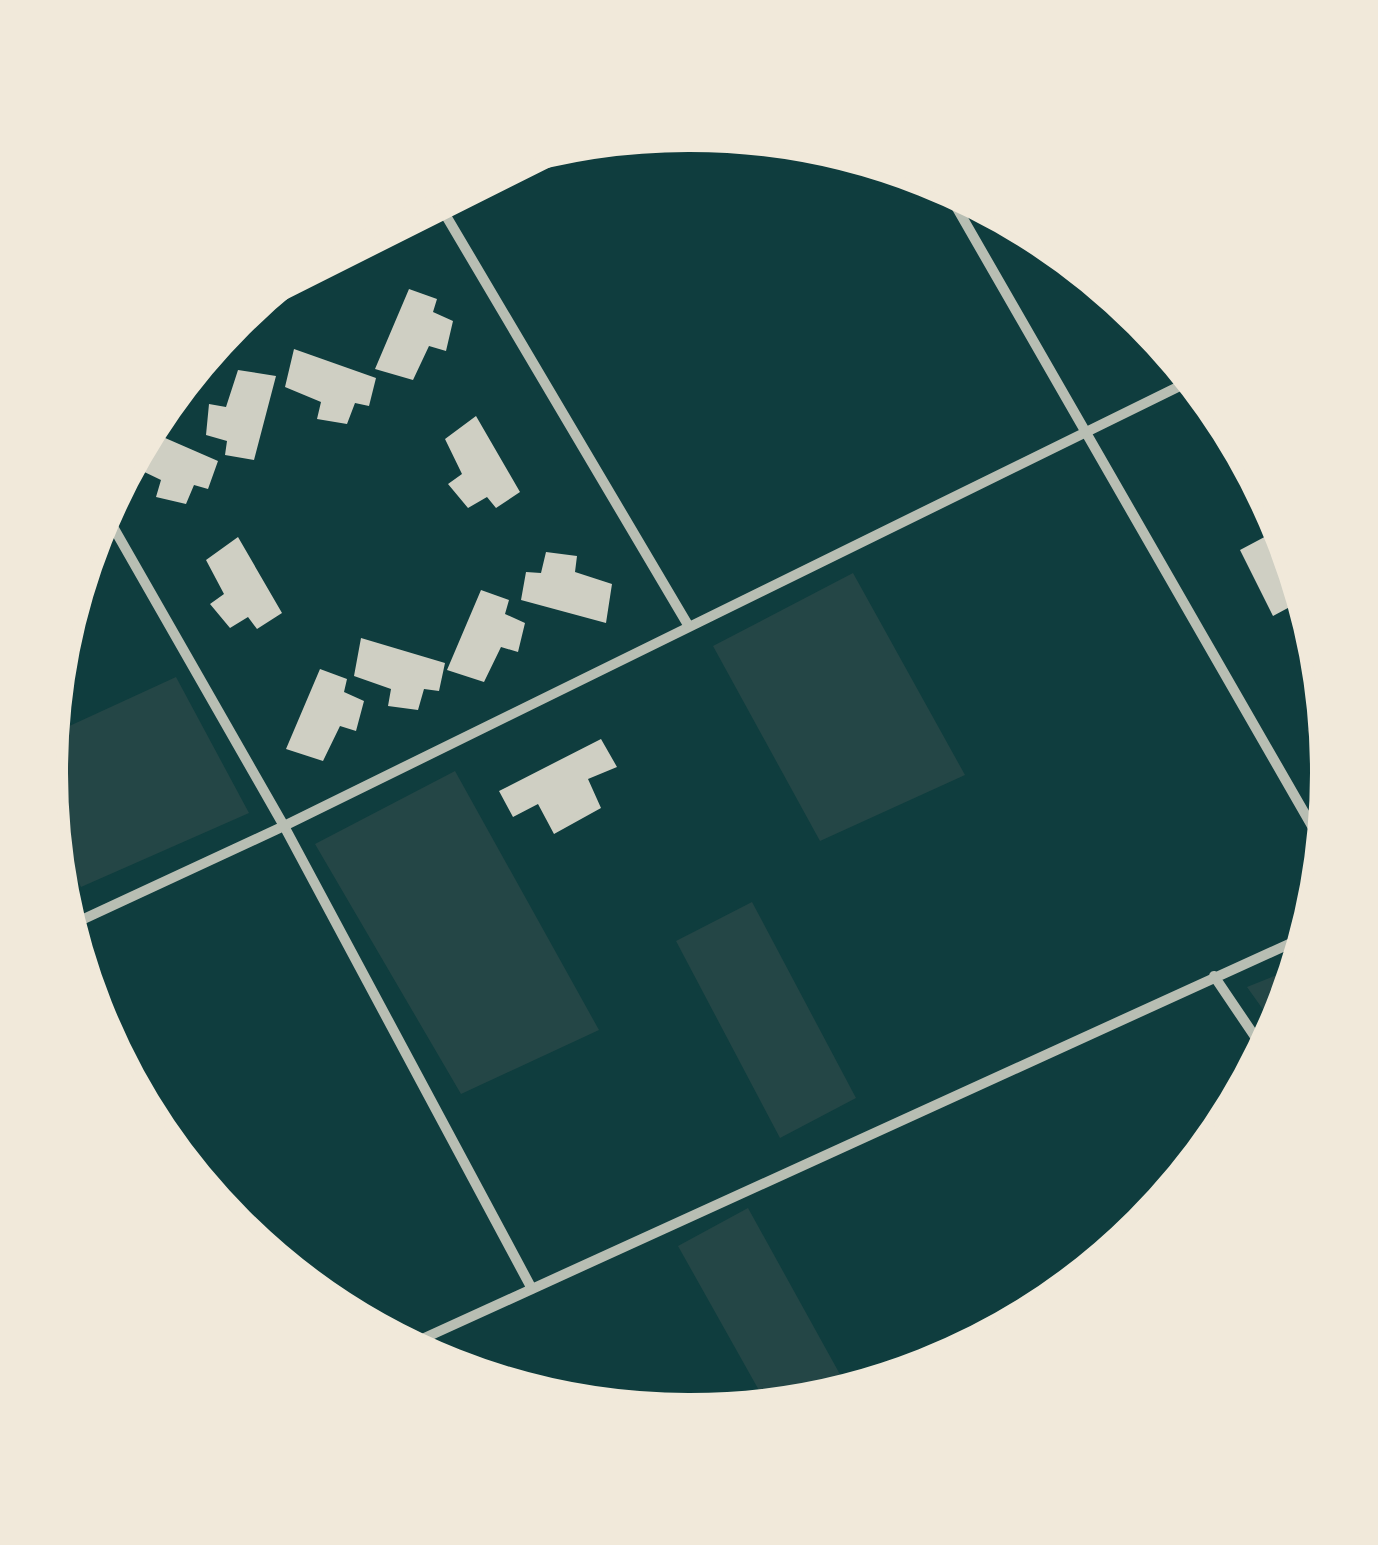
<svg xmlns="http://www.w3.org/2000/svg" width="1378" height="1545" font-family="'Sofia Sans Condensed',sans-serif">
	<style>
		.green { fill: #244646 }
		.building { fill: #cfcfc3 }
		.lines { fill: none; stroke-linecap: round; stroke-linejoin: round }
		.minor { stroke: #b8beb3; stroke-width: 10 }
		.secondary { stroke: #f1e9da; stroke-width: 20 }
		.rim { fill: none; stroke: #f1e9da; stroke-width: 12 }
	</style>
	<rect width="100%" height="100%" fill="#0f3d3e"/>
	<path class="green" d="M 853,573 L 965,775 L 820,841 L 713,646 Z
		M 176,677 L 249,813 L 81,887 L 59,840 L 45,772 L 52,734 Z
		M 1323,722 L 1333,773 L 1332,778 L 1307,730 Z
		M 455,771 L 599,1030 L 461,1094 L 315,844 Z
		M 752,902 L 856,1098 L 780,1138 L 676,941 Z
		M 1294,968 L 1284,1019 L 1277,1029 L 1247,987 Z
		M 748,1208 L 842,1378 L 819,1391 L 765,1401 L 678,1246 Z"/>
	<path class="building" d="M 409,289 L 437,299 L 433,312 L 453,321 L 446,351 L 429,346 L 413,380 L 375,369 Z
		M 294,349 L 376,378 L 369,406 L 355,403 L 347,424 L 317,419 L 321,402 L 285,387 Z
		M 238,370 L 276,376 L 254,460 L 225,455 L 227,441 L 206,435 L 209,404 L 226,407 Z
		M 476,416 L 520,492 L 496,508 L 487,497 L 468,508 L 448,484 L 462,474 L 445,439 Z
		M 156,434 L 218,461 L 208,489 L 194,485 L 186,504 L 156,497 L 161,480 L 134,467 Z
		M 1240,460 L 1259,490 L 1260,490 L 1254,493 L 1238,462 Z
		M 1276,531 L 1290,557 L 1299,602 L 1273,616 L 1240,550 Z
		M 238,537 L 282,613 L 257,629 L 248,617 L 230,628 L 210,604 L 224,594 L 206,560 Z
		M 546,552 L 577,556 L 575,572 L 612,584 L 606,623 L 521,600 L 526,572 L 541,573 Z
		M 481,590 L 509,600 L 505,614 L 525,623 L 518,652 L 501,647 L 484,682 L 447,670 Z
		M 361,638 L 445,663 L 439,691 L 424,689 L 418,710 L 388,706 L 391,689 L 354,676 Z
		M 320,669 L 347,679 L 344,692 L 364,701 L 356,731 L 340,726 L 323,761 L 286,749 Z
		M 601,739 L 617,767 L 588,779 L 601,808 L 554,834 L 538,804 L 513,817 L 499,791 Z"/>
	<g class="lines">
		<path class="minor" d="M 942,182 L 1320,840
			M 442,209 L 688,625
			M 104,511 L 284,826 L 532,1289
			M 75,923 L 284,826 L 1188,382
			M 1214,976 L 1264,1050
			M 409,1345 L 1300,939"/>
		<path class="secondary" d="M 243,310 L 550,156"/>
	</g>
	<path d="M0 0H1378V1545H0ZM688 146H690A626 626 0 0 1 1316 772V773A626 626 0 0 1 690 1399H688A626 626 0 0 1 62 773V772A626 626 0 0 1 688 146Z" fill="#f1e9da" fill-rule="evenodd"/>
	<path class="rim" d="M688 146H690A626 626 0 0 1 1316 772V773A626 626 0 0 1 690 1399H688A626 626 0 0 1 62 773V772A626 626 0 0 1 688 146Z"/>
</svg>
